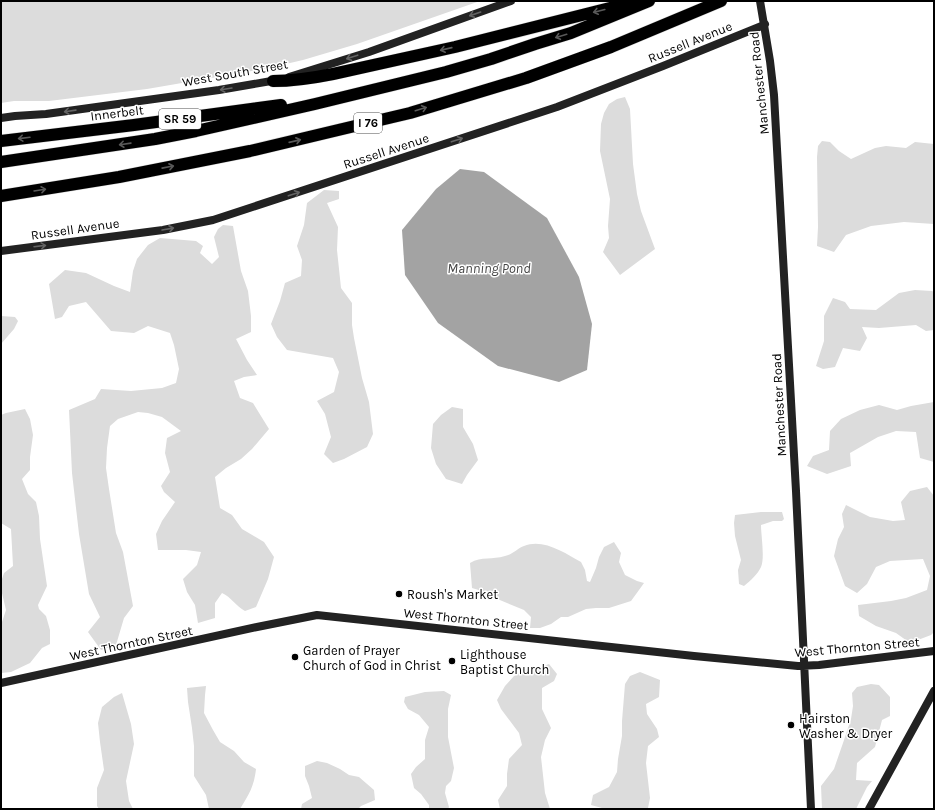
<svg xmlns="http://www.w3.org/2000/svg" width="935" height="810" font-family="Karla,sans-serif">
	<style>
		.green { fill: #dcdcdc }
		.water { fill: #a3a3a3 }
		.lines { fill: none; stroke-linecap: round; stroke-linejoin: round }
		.highway-casing { stroke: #dbdbdb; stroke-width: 13 }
		.secondary { stroke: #222; stroke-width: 8 }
		.highway { stroke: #000; stroke-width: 12 }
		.oneway { stroke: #595959 }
		.oneway2 { stroke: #646464 }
		.poi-dot { fill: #000; stroke: #fff; stroke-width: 1.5 }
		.labels { text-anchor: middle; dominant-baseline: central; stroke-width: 3; stroke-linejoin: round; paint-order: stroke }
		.shield { fill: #fff; stroke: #4c4c4c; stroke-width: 1 }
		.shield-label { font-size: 12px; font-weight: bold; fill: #000 }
		.street-label { font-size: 13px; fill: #000; stroke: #fff }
		.poi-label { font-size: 13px; fill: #000; stroke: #fff; text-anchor: start }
		.water-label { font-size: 14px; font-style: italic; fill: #444; stroke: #fff }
	</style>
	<rect width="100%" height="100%" fill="#fff"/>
	<path class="green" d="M 1,1 L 480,1 L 357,44 L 303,60 L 264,69 L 147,89 L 49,101 L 14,101 L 1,103 Z
		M 625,97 L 630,109 L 633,164 L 637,194 L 641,211 L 655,249 L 620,275 L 603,252 L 609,238 L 608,226 L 610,199 L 600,151 L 601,124 L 604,113 L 609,104 L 617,99 Z
		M 822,141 L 830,142 L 839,151 L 851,159 L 875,148 L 886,146 L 906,148 L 915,142 L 934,144 L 934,224 L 904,222 L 871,226 L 846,235 L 834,252 L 817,246 L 818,227 L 817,157 L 818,146 Z
		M 324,190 L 339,191 L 339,199 L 327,203 L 338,227 L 337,250 L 341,288 L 352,303 L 352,325 L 354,338 L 362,378 L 369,402 L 373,434 L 367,447 L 344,459 L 333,463 L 324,454 L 331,437 L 325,414 L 317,401 L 334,392 L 339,372 L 333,358 L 287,350 L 277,337 L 271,324 L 280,301 L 285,283 L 301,276 L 302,260 L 297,246 L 304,225 L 307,203 Z
		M 223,225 L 233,226 L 241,271 L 248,291 L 251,316 L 251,332 L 236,339 L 247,360 L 257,375 L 244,377 L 234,381 L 240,398 L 253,403 L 269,429 L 252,449 L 241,459 L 226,468 L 215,477 L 220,508 L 232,515 L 242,529 L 264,542 L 274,557 L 268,579 L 256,607 L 245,611 C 236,606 231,597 222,593 L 215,603 L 215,618 L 198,623 L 195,605 L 187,592 L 183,579 L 197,565 L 201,552 L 186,550 L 158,550 L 156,534 L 162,521 L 175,502 L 164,492 L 161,486 L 170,472 L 165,453 L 167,438 L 181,431 L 162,417 L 148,413 L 138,412 L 118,419 L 110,426 L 107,448 L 106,468 L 109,489 L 116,533 L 123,552 L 133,606 L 124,618 L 116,645 L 101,650 L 88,632 L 100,617 L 89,594 L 79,534 L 72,473 L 69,410 L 95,399 L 101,389 L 131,391 L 162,388 L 176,383 L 179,369 L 174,345 L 170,333 L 148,326 L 134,333 L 111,331 L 86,302 L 69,306 L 62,317 L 55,319 L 49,284 L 65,270 L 86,273 L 114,286 L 130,292 L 133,271 L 137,259 L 148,245 L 160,238 L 196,241 L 203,246 L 200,253 L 212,264 L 219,257 L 214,237 L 218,229 Z
		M 915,290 L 932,291 L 934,292 L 934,330 L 926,331 L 916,325 L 879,328 L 862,327 L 867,338 L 860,351 L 843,348 L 835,367 L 823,369 L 816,366 L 824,341 L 824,316 L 833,298 L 845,302 L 850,309 L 876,310 L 899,293 Z
		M 1,316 L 15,317 L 18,321 L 14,329 L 1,344 Z
		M 934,402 L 934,462 L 920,458 L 916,432 L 896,431 L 878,437 L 850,453 L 851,466 L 827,474 L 807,466 L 813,456 L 829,450 L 830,431 L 841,419 L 860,410 L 879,405 L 897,410 L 911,406 Z
		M 452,407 L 463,409 L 463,427 L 473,444 L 478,460 L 467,475 L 462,484 L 446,479 L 436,464 L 431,448 L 433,424 L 441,415 Z
		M 25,409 L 30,419 L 33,435 L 30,457 L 30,470 L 22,479 L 28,494 L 36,502 L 39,516 L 40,539 L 47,586 L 38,605 L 39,609 L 46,616 L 50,630 L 50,644 L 42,648 L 30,663 L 11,672 L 1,673 L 1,625 L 6,610 L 1,589 L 1,582 L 4,573 L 13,566 L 11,529 L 1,523 L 1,415 L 6,413 Z
		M 927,487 L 934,496 L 934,632 L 931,635 L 910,643 L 896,633 L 876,626 L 859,616 L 858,605 L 891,601 L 906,598 L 927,590 L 930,576 L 923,559 L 890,561 L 876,567 L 867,584 L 857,593 L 845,586 L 834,556 L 838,539 L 844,527 L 842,514 L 846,505 L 870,517 L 893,521 L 905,520 L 901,502 L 910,491 Z
		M 761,512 L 782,512 L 784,519 L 782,521 L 773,521 L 761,525 C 761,535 765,558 761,567 C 758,574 750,581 744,586 L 739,584 L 738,570 L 741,560 L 735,536 L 734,523 L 735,515 Z
		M 614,542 L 621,553 L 619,562 L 625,575 L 637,581 L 644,583 L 639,590 L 631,601 L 609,608 L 596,608 L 586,609 L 568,617 L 561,617 L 551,624 L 540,628 L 530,628 L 531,617 L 524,610 L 495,598 L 482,591 L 472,588 L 470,563 C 482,556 492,560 505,556 C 512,555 518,548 524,546 C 543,538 565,553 581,562 L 585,570 L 587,581 L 590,582 L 596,568 L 599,557 L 604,547 Z
		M 549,664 L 557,674 L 554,681 L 542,688 L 542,709 L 551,728 L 545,740 L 541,757 L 545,793 L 550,809 L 500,809 L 498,800 L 507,786 L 507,774 L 509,759 L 522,745 L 519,733 L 501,709 L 497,700 L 505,686 L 514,676 L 527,669 L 539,668 Z
		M 640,672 L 660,680 L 659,697 L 646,704 L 647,714 L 657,729 L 659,737 L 648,746 L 646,763 L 650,798 L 648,808 L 602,808 L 591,805 L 593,795 L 609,787 L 617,772 L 618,759 L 622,736 L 622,721 L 625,684 L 630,676 Z
		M 871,684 L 879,685 L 890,697 L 890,716 L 882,720 L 875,747 L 857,763 L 856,780 L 872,781 L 867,787 L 856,809 L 822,809 L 821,786 L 834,769 L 843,743 L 851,719 L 853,706 L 852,693 L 857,687 Z
		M 206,686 L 205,695 L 204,713 L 213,730 L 220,742 L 234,751 L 244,762 L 256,769 C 254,787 249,794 240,809 L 209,809 L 206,795 L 194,776 L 194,746 L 192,728 L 188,702 L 187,688 Z
		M 444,691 L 451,695 L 448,709 L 448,737 L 454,768 L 451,781 L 446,786 L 445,793 L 449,807 L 448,809 L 429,809 L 429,805 L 421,794 L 414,788 L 411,774 L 416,767 L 425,759 L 425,740 L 429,727 L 419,715 L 408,709 L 404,702 L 405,697 L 425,692 Z
		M 122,693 L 131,724 L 134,744 L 126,781 L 129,801 L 133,809 L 99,809 L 97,806 L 97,788 L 104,770 L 100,742 L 98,723 L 102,707 L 114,697 Z
		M 317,761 L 327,763 L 340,769 L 349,775 L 359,777 L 374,790 L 375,800 L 361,806 L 358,809 L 301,809 L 302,804 L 312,798 L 309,786 L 305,776 L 305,766 Z"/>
	<path class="water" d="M 460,169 L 484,172 L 547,218 L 579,277 L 592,324 L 587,370 L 559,382 L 498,366 L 438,323 L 405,275 L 402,230 L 436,189 Z"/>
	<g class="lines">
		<g class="highway-casing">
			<path id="highway" d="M 273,81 C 293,81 313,78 333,74 L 455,47 L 630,3
				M 1,141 L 134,125 L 281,105
				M 1,162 L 155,139 L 196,131 L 315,104 L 446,72 L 491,59 L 535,44 L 571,33 L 649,1
				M 1,196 L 119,177 L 250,151 L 355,126 L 410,113 L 526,78 L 611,47 L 721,1"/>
		</g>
		<path class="secondary" d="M 760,1 L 770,61 L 774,95 L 796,491 L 811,809
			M 289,77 L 369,52 L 511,1
			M 1,118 L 15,116 L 46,114 L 219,90 L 277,80
			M 1,251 L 163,230 L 213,220 L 557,107 L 663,66 L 759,27 L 765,24
			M 1,683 L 257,627 L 317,615 L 694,656 L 798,666 L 819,665 L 934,651
			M 869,809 L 934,691"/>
		<use href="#highway" class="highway"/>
	</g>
	<defs><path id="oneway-shaft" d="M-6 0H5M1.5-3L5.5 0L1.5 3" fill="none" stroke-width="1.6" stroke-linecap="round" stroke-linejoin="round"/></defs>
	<g class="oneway">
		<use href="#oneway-shaft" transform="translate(599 11) rotate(166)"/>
		<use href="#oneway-shaft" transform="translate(561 36) rotate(163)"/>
		<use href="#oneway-shaft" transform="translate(446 49) rotate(167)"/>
		<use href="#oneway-shaft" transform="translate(421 109) rotate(-17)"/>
		<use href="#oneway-shaft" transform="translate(24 138) rotate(173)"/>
		<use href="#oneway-shaft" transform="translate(295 141) rotate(-13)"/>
		<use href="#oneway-shaft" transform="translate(125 144) rotate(172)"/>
		<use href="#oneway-shaft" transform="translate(168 167) rotate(-11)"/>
		<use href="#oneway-shaft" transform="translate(40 190) rotate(-9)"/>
	</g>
	<g class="oneway2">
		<use href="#oneway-shaft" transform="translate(475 14) rotate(161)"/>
		<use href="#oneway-shaft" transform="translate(352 57) rotate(162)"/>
		<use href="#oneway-shaft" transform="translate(226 89) rotate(171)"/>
		<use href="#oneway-shaft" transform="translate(70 111) rotate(172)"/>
		<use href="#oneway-shaft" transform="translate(457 140) rotate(-18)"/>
		<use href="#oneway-shaft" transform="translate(294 194) rotate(-18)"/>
		<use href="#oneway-shaft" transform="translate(168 229) rotate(-10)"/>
		<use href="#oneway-shaft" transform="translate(40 246) rotate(-7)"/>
	</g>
	<g class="poi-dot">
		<circle cx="399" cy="594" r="4"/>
		<circle cx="295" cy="657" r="4"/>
		<circle cx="452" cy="661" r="4"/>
		<circle cx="791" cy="725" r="4"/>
	</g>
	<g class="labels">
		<g class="shield">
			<rect x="159" y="109" width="42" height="20" rx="3"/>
			<rect x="354" y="113" width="28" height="20" rx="3"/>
		</g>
		<g class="shield-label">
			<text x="180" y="119">SR 59</text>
			<text x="368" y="123">I 76</text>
		</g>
		<g class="street-label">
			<text transform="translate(690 42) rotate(-22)">Russell Avenue</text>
			<text transform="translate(235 73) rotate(-10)">West South Street</text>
			<text transform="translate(759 83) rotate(-96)">Manchester Road</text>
			<text transform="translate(117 113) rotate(-7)">Innerbelt</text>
			<text transform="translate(386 151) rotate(-18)">Russell Avenue</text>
			<text transform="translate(75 229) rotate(-8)">Russell Avenue</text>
			<text transform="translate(779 405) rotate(-93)">Manchester Road</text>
			<text transform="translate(466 619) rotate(6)">West Thornton Street</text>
			<text transform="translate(131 643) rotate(-12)">West Thornton Street</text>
			<text transform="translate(857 647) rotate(-5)">West Thornton Street</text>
		</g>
		<g class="poi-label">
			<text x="407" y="594">Roush's Market</text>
			<text x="303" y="650">Garden of Prayer<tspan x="303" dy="15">Church of God in Christ</tspan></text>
			<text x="460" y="654">Lighthouse<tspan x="460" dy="15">Baptist Church</tspan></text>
			<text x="799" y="718">Hairston<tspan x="799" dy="15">Washer &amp; Dryer</tspan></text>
		</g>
		<g class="water-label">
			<text x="489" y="268">Manning Pond</text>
		</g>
	</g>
	<rect width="935" height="810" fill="none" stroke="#000000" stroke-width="4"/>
</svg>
